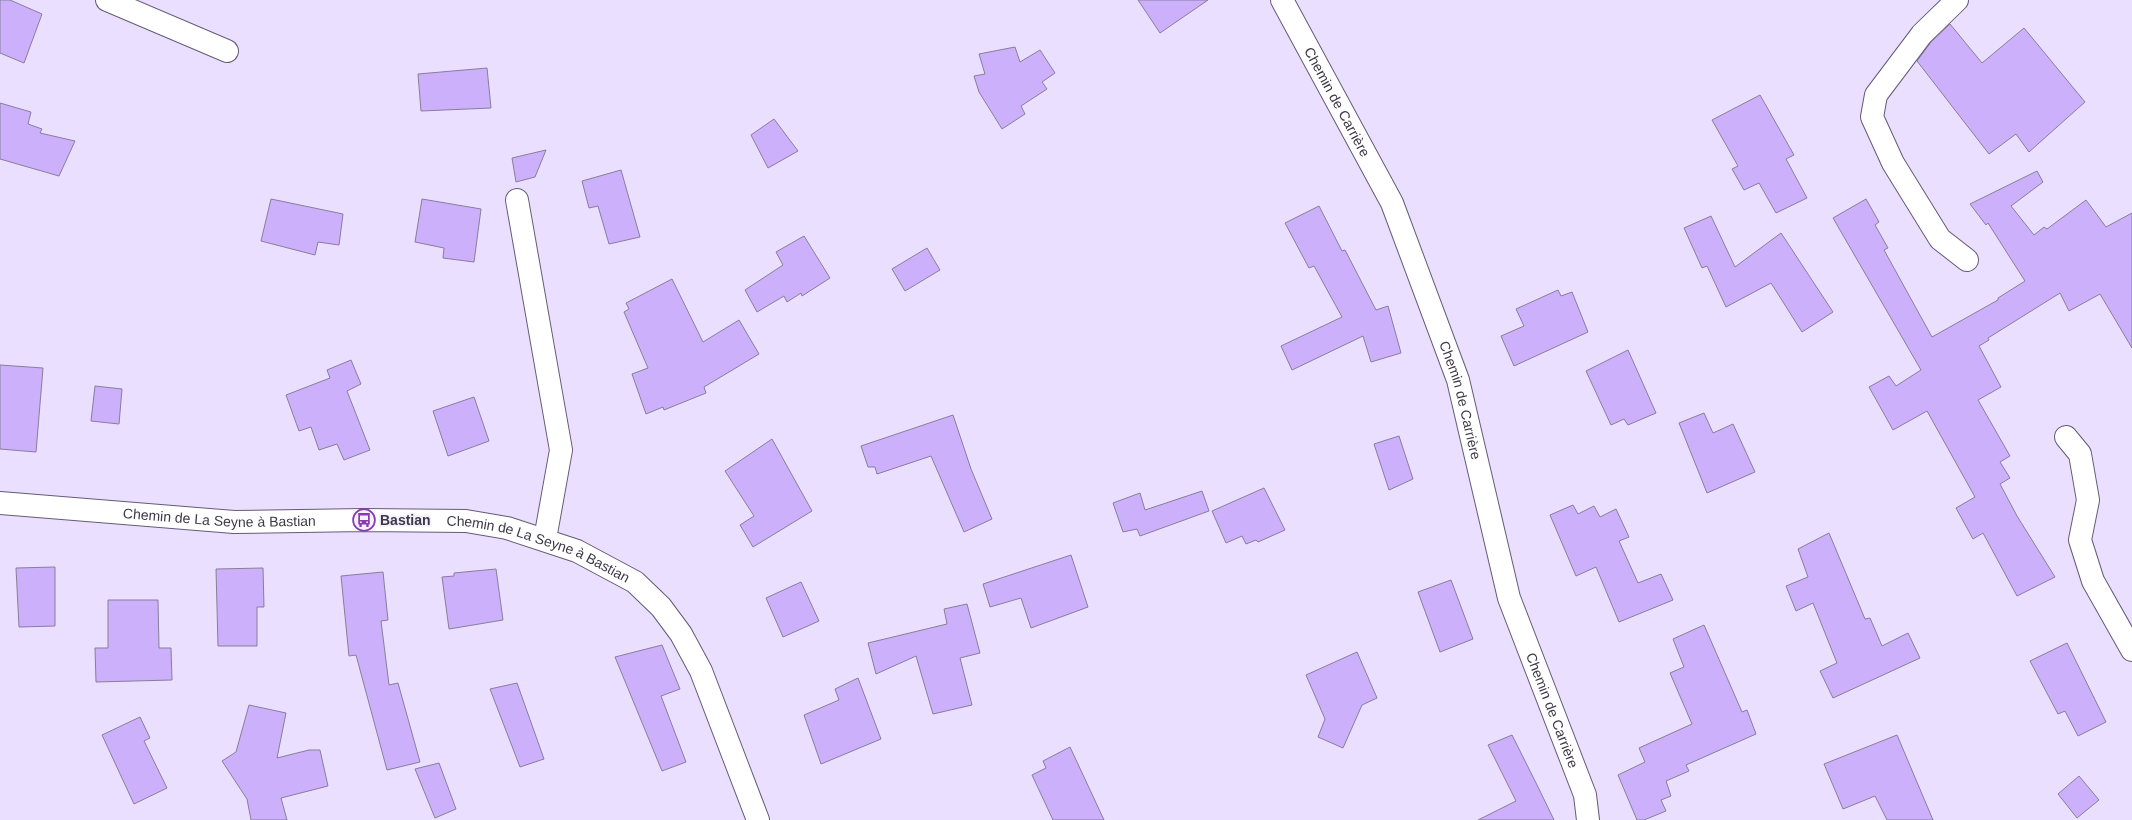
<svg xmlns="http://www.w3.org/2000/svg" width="2132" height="820" font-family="Helvetica,sans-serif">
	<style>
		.building { fill: #cdb0fc; stroke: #887e9a }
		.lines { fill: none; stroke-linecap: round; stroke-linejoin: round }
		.minor-casing { stroke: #655b76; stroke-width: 24 }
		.minor { stroke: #fff; stroke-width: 22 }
		.labels { text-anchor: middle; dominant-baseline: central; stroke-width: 3.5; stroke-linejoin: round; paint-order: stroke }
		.street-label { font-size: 14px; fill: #3e3946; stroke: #f4f0fd }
		.poi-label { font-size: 14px; font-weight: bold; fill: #3e3946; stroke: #f4f0fd; text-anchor: start }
	</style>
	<rect width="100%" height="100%" fill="#eadffe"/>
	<path class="building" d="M 0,0 L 10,0 L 42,14 L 24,63 L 0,53 Z
		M 1138,0 L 1208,0 L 1160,33 Z
		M 1950,24 L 1982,63 L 2024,28 L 2085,102 L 2029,152 L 2016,134 L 1989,154 L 1917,61 L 1931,42 Z
		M 1015,47 L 1020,62 L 1040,50 L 1055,73 L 1042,82 L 1047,89 L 1021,106 L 1025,114 L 1002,129 L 979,92 L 974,76 L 985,74 L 979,54 Z
		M 487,68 L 491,108 L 421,111 L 418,74 Z
		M 1760,95 L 1794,155 L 1786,159 L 1807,198 L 1776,213 L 1759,183 L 1744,190 L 1732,169 L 1738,166 L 1712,120 Z
		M 0,103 L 31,112 L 28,124 L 42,129 L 40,133 L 75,141 L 59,176 L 0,159 Z
		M 774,119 L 798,151 L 768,168 L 751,135 Z
		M 546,150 L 535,177 L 516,182 L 512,158 Z
		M 621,170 L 640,237 L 609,244 L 598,206 L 589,208 L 582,181 Z
		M 2037,171 L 2043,182 L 2011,206 L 2034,235 L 2044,227 L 2047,229 L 2086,200 L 2106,227 L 2132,213 L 2132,348 L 2100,294 L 2069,311 L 2060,293 L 1988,338 L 1989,340 L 1979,346 L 2001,387 L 1978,400 L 2010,456 L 2000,462 L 2010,478 L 2000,484 L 2017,516 L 2055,577 L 2017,596 L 1983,533 L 1973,539 L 1956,508 L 1975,497 L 1927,411 L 1893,430 L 1869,387 L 1889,376 L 1896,386 L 1921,370 L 1833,218 L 1866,199 L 1879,222 L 1875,225 L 1888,248 L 1884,250 L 1932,337 L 1998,300 L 1998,298 L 2025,281 L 1988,223 L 1986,225 L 1970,204 Z
		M 271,199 L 343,214 L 339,245 L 318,242 L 315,255 L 261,241 Z
		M 422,199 L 481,209 L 474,262 L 443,258 L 444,248 L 415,242 Z
		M 1319,206 L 1342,251 L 1345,250 L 1376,310 L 1388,306 L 1401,353 L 1371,362 L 1363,336 L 1292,370 L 1281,346 L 1342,317 L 1314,266 L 1309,268 L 1285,223 Z
		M 1711,216 L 1735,267 L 1781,233 L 1833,312 L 1802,332 L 1771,283 L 1726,307 L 1707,266 L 1702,268 L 1684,228 Z
		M 804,236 L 830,278 L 802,296 L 801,293 L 787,302 L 784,296 L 757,312 L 745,290 L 783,265 L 776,252 Z
		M 927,248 L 940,270 L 905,291 L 892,269 Z
		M 672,279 L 703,342 L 739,320 L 759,354 L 704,387 L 706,393 L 664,410 L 663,407 L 646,414 L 632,374 L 648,368 L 624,312 L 629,309 L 626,303 Z
		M 1558,290 L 1561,296 L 1572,292 L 1588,332 L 1514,366 L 1501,336 L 1524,326 L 1516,309 Z
		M 1628,350 L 1656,413 L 1628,425 L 1624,419 L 1611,425 L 1586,371 Z
		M 351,360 L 361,384 L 347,391 L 370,450 L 344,460 L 337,444 L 319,450 L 311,427 L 299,431 L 286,395 L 330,378 L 327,370 Z
		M 0,365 L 43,368 L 36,452 L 0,449 Z
		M 95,386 L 122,389 L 119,424 L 91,421 Z
		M 474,397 L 489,441 L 448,456 L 433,411 Z
		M 1704,413 L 1713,433 L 1733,424 L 1755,472 L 1707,493 L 1679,423 Z
		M 953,415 L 971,469 L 992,519 L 964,532 L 931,456 L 877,474 L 875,467 L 868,467 L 861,446 Z
		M 1399,436 L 1413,479 L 1389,490 L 1374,444 Z
		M 772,439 L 812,511 L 753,547 L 740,525 L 754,516 L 725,471 Z
		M 1264,488 L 1285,530 L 1258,542 L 1256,540 L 1246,544 L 1242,536 L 1226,543 L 1212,511 Z
		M 1202,491 L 1209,511 L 1140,536 L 1137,529 L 1123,532 L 1113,503 L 1140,493 L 1145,510 Z
		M 1573,505 L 1578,514 L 1594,506 L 1600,517 L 1616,509 L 1629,537 L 1619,541 L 1638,583 L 1661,574 L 1673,600 L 1619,622 L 1596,567 L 1576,576 L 1550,515 Z
		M 1829,533 L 1865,619 L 1870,618 L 1882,646 L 1908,633 L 1920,658 L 1833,698 L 1820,671 L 1837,663 L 1813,603 L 1796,611 L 1786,586 L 1808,577 L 1798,549 Z
		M 1071,555 L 1088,607 L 1031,628 L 1021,598 L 990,607 L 983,584 Z
		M 55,567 L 55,626 L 19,627 L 16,568 Z
		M 263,568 L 264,607 L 257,607 L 257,646 L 218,646 L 216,569 Z
		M 496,569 L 503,620 L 449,629 L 442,577 L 454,576 L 454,573 Z
		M 383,572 L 388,620 L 381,621 L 389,685 L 398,683 L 420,762 L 387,770 L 356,655 L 349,656 L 341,576 Z
		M 1451,580 L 1473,639 L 1440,652 L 1418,592 Z
		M 801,582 L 819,621 L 783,637 L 766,598 Z
		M 108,600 L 158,600 L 159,648 L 171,648 L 172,680 L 96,682 L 95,648 L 108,648 Z
		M 967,604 L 980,653 L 960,658 L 972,705 L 933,714 L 916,656 L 876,674 L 868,643 L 947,624 L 944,609 Z
		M 1704,625 L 1742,712 L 1747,710 L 1756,734 L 1686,765 L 1689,771 L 1666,781 L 1671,796 L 1661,800 L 1666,811 L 1644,820 L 1637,820 L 1618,775 L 1645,762 L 1639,748 L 1692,724 L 1670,673 L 1684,667 L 1673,639 Z
		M 2067,643 L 2106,722 L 2078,736 L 2065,711 L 2058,714 L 2030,661 Z
		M 662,645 L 680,689 L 661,696 L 686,762 L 662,771 L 615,657 Z
		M 1357,652 L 1377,698 L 1362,705 L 1343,748 L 1318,737 L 1325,719 L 1306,675 Z
		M 858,678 L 881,739 L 821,764 L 804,715 L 839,700 L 835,689 Z
		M 517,683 L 544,759 L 520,767 L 490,689 Z
		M 249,705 L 286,713 L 277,758 L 309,750 L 320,750 L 328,786 L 281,798 L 287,820 L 251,820 L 247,799 L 222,761 L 236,752 Z
		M 140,717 L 150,738 L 144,741 L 167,788 L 134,804 L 102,735 Z
		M 1512,735 L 1539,789 L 1554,820 L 1478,820 L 1516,801 L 1488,745 Z
		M 1897,735 L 1933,820 L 1887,820 L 1875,796 L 1843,809 L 1824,764 Z
		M 1070,747 L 1104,820 L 1053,820 L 1032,775 L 1046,768 L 1043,761 Z
		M 439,763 L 456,809 L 435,818 L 415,769 Z
		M 2079,776 L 2099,800 L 2077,818 L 2058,794 Z"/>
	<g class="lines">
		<g class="minor-casing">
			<g id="minor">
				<path d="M 107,0 L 227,51"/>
				<path id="s1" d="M 1282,0 L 1392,203 L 1458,380 L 1509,598 L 1585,795 L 1588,820"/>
				<path d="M 1957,0 L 1922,34 L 1876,95 L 1872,117 L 1893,163 L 1940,239 L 1967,260"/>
				<path d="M 517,200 L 561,450 L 545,539"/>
				<path d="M 2066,437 L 2080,454 L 2088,500 L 2080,540 L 2093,581 L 2132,650"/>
				<path id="s2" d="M 0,503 L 234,522 L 364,520 L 466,521 L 507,528 L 577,551 L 635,582 L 661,607 L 681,634 L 701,671 L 758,820"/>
			</g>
		</g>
		<use href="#minor" class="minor"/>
	</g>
	<defs>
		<g id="bus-ring" transform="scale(1.15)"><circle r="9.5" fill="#f4f0fd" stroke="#883bac" stroke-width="1.5"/><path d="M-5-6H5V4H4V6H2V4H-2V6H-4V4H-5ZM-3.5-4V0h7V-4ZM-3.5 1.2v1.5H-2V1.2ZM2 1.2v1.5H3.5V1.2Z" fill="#883bac"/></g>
	</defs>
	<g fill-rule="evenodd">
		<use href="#bus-ring" x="364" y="520"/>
	</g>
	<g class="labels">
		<g class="street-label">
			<text stroke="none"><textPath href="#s1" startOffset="116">Chemin de Carrière</textPath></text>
			<text stroke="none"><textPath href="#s1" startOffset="440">Chemin de Carrière</textPath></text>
			<text stroke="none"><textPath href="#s2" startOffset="220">Chemin de La Seyne à Bastian</textPath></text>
			<text stroke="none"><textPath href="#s2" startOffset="544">Chemin de La Seyne à Bastian</textPath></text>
			<text stroke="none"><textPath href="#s1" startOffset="764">Chemin de Carrière</textPath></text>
		</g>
		<g class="poi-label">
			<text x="380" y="520">Bastian</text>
		</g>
	</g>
</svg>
